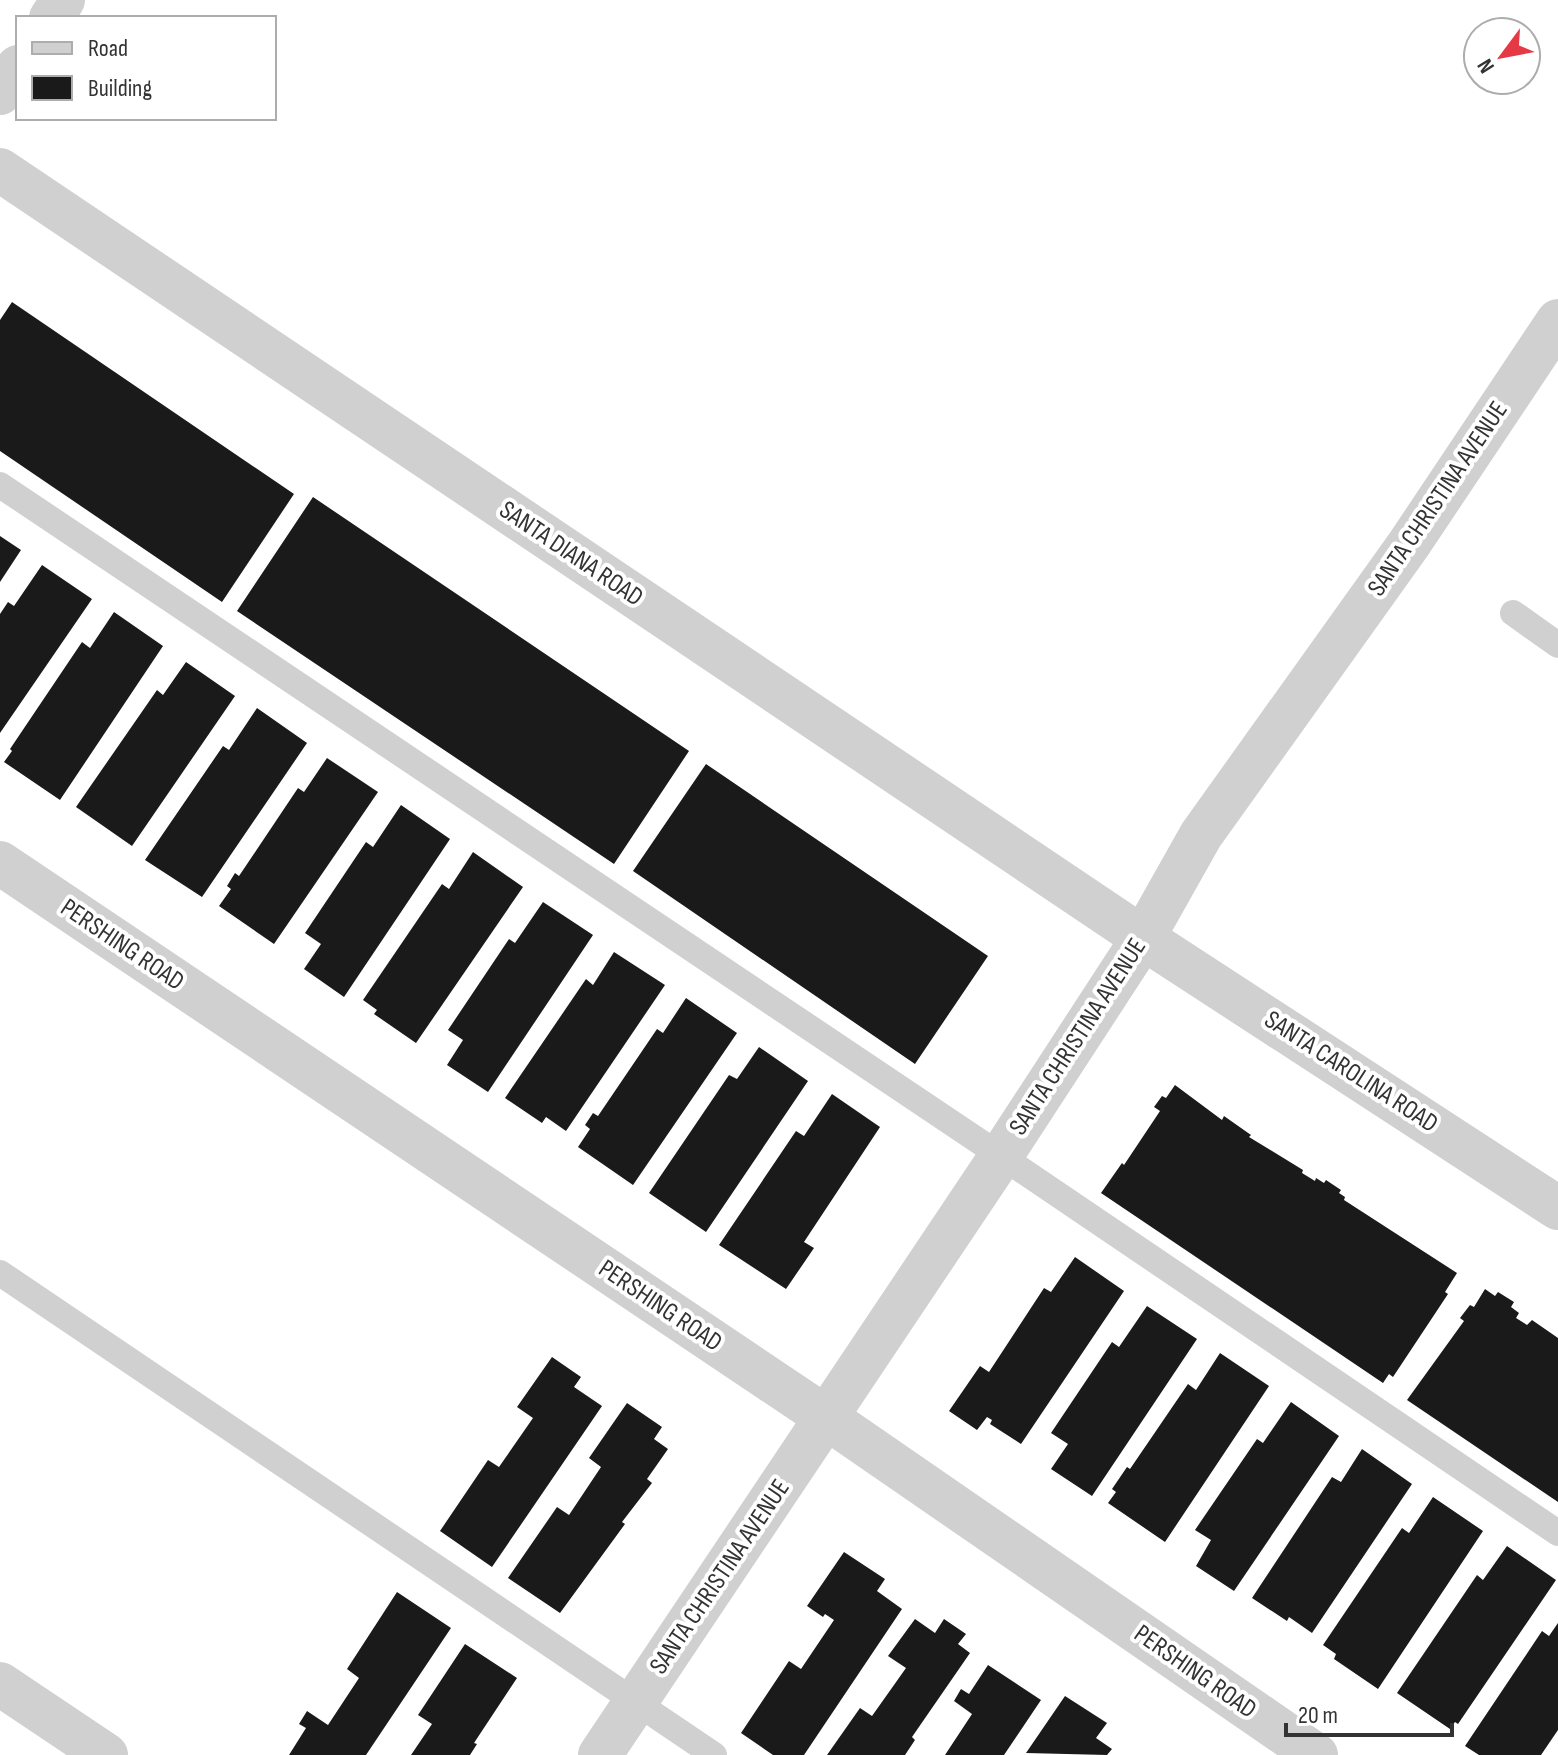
<svg xmlns="http://www.w3.org/2000/svg" width="1558" height="1755" font-family="'Sofia Sans Condensed',sans-serif">
	<style>
		.building { fill: #1a1a1a }
		.lines { fill: none; stroke-linecap: round; stroke-linejoin: round }
		.service { stroke: #d0d0d0; stroke-width: 26 }
		.minor { stroke: #d0d0d0; stroke-width: 44 }
		.tertiary { stroke: #d0d0d0; stroke-width: 44 }
		.labels { text-anchor: middle; dominant-baseline: central; stroke-width: 8; stroke-linejoin: round; paint-order: stroke }
		.street-label { font-size: 26px; fill: #333; stroke: #fff }
	</style>
	<rect width="100%" height="100%" fill="#fff"/>
	<path class="building" d="M 12,302 L 294,494 L 222,602 L 0,451 L 0,320 Z
		M 313,497 L 689,751 L 614,864 L 237,611 Z
		M 0,536 L 21,550 L 0,582 Z
		M 42,565 L 92,599 L 0,733 L 0,614 L 8,602 L 14,606 Z
		M 114,612 L 163,646 L 60,800 L 4,762 L 12,751 L 10,749 L 82,642 L 90,648 Z
		M 186,662 L 235,696 L 132,846 L 76,807 L 157,690 L 163,695 Z
		M 257,708 L 307,743 L 202,897 L 145,860 L 223,746 L 229,750 Z
		M 327,758 L 378,792 L 274,944 L 219,906 L 231,889 L 227,886 L 235,873 L 239,876 L 298,788 L 304,792 Z
		M 706,764 L 988,956 L 915,1064 L 633,871 Z
		M 401,805 L 450,839 L 344,997 L 304,969 L 321,944 L 305,933 L 366,842 L 373,847 Z
		M 473,852 L 523,887 L 416,1043 L 374,1014 L 377,1010 L 363,1000 L 442,884 L 449,889 Z
		M 543,902 L 593,935 L 488,1092 L 447,1065 L 463,1040 L 448,1030 L 509,939 L 515,943 Z
		M 614,952 L 665,985 L 566,1131 L 546,1117 L 542,1123 L 505,1098 L 586,979 L 593,985 Z
		M 686,998 L 737,1033 L 633,1185 L 578,1147 L 590,1129 L 585,1125 L 593,1113 L 598,1116 L 657,1029 L 663,1033 Z
		M 759,1047 L 808,1081 L 706,1232 L 649,1193 L 729,1075 L 737,1079 Z
		M 1175,1085 L 1222,1120 L 1224,1116 L 1251,1135 L 1249,1137 L 1303,1170 L 1302,1173 L 1315,1181 L 1316,1178 L 1324,1183 L 1326,1180 L 1341,1190 L 1339,1193 L 1345,1197 L 1344,1200 L 1457,1273 L 1445,1292 L 1448,1294 L 1393,1377 L 1389,1374 L 1383,1383 L 1101,1193 L 1122,1163 L 1124,1165 L 1160,1111 L 1154,1107 L 1162,1096 L 1166,1098 Z
		M 832,1094 L 880,1127 L 804,1242 L 814,1248 L 786,1289 L 719,1245 L 796,1131 L 804,1136 Z
		M 1075,1257 L 1124,1291 L 1021,1444 L 990,1424 L 992,1420 L 987,1417 L 977,1430 L 949,1411 L 980,1366 L 989,1372 L 1044,1288 L 1051,1292 Z
		M 1485,1289 L 1495,1296 L 1498,1292 L 1514,1302 L 1511,1307 L 1519,1313 L 1516,1318 L 1527,1325 L 1532,1320 L 1558,1338 L 1558,1502 L 1407,1400 L 1464,1321 L 1460,1318 L 1470,1305 L 1474,1307 Z
		M 1147,1306 L 1197,1339 L 1092,1496 L 1051,1469 L 1068,1444 L 1051,1433 L 1112,1342 L 1119,1347 Z
		M 1220,1353 L 1269,1386 L 1165,1542 L 1108,1503 L 1116,1492 L 1112,1489 L 1127,1467 L 1130,1469 L 1188,1384 L 1196,1390 Z
		M 552,1357 L 581,1377 L 574,1387 L 602,1406 L 492,1567 L 440,1531 L 488,1460 L 499,1467 L 533,1418 L 517,1407 Z
		M 1291,1402 L 1339,1436 L 1234,1591 L 1196,1566 L 1211,1540 L 1195,1530 L 1257,1439 L 1263,1443 Z
		M 627,1403 L 662,1427 L 654,1439 L 668,1449 L 647,1479 L 652,1483 L 622,1522 L 625,1524 L 560,1613 L 508,1578 L 557,1507 L 569,1515 L 601,1467 L 589,1458 Z
		M 1362,1449 L 1412,1484 L 1312,1633 L 1289,1617 L 1287,1621 L 1252,1598 L 1332,1477 L 1341,1482 Z
		M 1433,1497 L 1483,1531 L 1378,1689 L 1334,1659 L 1336,1654 L 1323,1645 L 1402,1528 L 1409,1533 Z
		M 1507,1546 L 1556,1580 L 1458,1724 L 1455,1722 L 1450,1729 L 1397,1693 L 1477,1575 L 1483,1580 Z
		M 844,1552 L 885,1579 L 877,1591 L 902,1609 L 804,1755 L 773,1755 L 741,1733 L 789,1661 L 801,1669 L 834,1620 L 825,1614 L 823,1617 L 807,1606 Z
		M 397,1592 L 451,1628 L 366,1755 L 289,1755 L 306,1728 L 299,1724 L 307,1711 L 328,1725 L 359,1678 L 347,1669 Z
		M 915,1619 L 935,1633 L 944,1619 L 966,1634 L 958,1644 L 970,1653 L 912,1737 L 915,1740 L 905,1755 L 827,1755 L 860,1708 L 872,1716 L 906,1668 L 888,1656 Z
		M 1558,1623 L 1558,1730 L 1541,1755 L 1479,1755 L 1465,1746 L 1542,1631 L 1549,1636 Z
		M 465,1644 L 517,1678 L 474,1743 L 477,1744 L 470,1755 L 411,1755 L 432,1724 L 418,1715 Z
		M 988,1665 L 1041,1700 L 1004,1755 L 945,1755 L 972,1714 L 954,1701 L 961,1689 L 969,1694 Z
		M 1065,1696 L 1107,1723 L 1096,1738 L 1112,1749 L 1107,1755 L 1026,1753 Z"/>
	<g class="lines">
		<path class="service" d="M 0,485 L 1001,1156 L 1558,1533
			M 1513,613 L 1558,645
			M 0,1273 L 714,1755"/>
		<path class="minor" d="M 51,18 L 63,0
			M 0,93 L 18,67
			M 0,863 L 827,1418 L 1316,1755
			M 0,1684 L 106,1755
			M 600,1755 L 1001,1156 L 1143,938 L 1201,835 L 1409,544 L 1558,321"/>
		<path class="tertiary" d="M 0,170 L 1143,938 L 1558,1208"/>
	</g>
	<g class="labels">
		<g class="street-label">
			<text transform="translate(1438 499) rotate(-56)">SANTA CHRISTINA AVENUE</text>
			<text transform="translate(571 554) rotate(34)">SANTA DIANA ROAD</text>
			<text transform="translate(122 945) rotate(34)">PERSHING ROAD</text>
			<text transform="translate(1078 1037) rotate(-57)">SANTA CHRISTINA AVENUE</text>
			<text transform="translate(1351 1072) rotate(33)">SANTA CAROLINA ROAD</text>
			<text transform="translate(660 1306) rotate(34)">PERSHING ROAD</text>
			<text transform="translate(720 1577) rotate(-56)">SANTA CHRISTINA AVENUE</text>
			<text transform="translate(1195 1672) rotate(35)">PERSHING ROAD</text>
		</g>
	</g>
	<rect x="16" y="16" width="260" height="104" fill="#ffffff" stroke="#adadad" stroke-width="2"/>
	<rect x="32" y="42" width="40" height="12" fill="#d0d0d0" stroke="#adadad" stroke-width="2"/>
	<text x="88" y="56" font-size="24" fill="#333333">Road</text>
	<rect x="32" y="76" width="40" height="24" fill="#1a1a1a" stroke="#adadad" stroke-width="2"/>
	<text x="88" y="96" font-size="24" fill="#333333">Building</text>
	<g transform="translate(1502 56) rotate(238)"><circle r="38" fill="#ffffff" stroke="#adadad" stroke-width="2"/>
	<path d="M0-6L14 30L0 20L-14 30Z" fill="#e63946"/>
	<text y="-12" font-size="22" font-weight="bold" text-anchor="middle" fill="#333333">N</text>
	</g>
	<path d="M1286 1723v12h166v-12" fill="none" stroke="#333333" stroke-width="4"/>
	<text x="1298" y="1723" font-size="24" fill="#333333" stroke="#ffffff" stroke-width="6" paint-order="stroke">20 m</text>
</svg>
